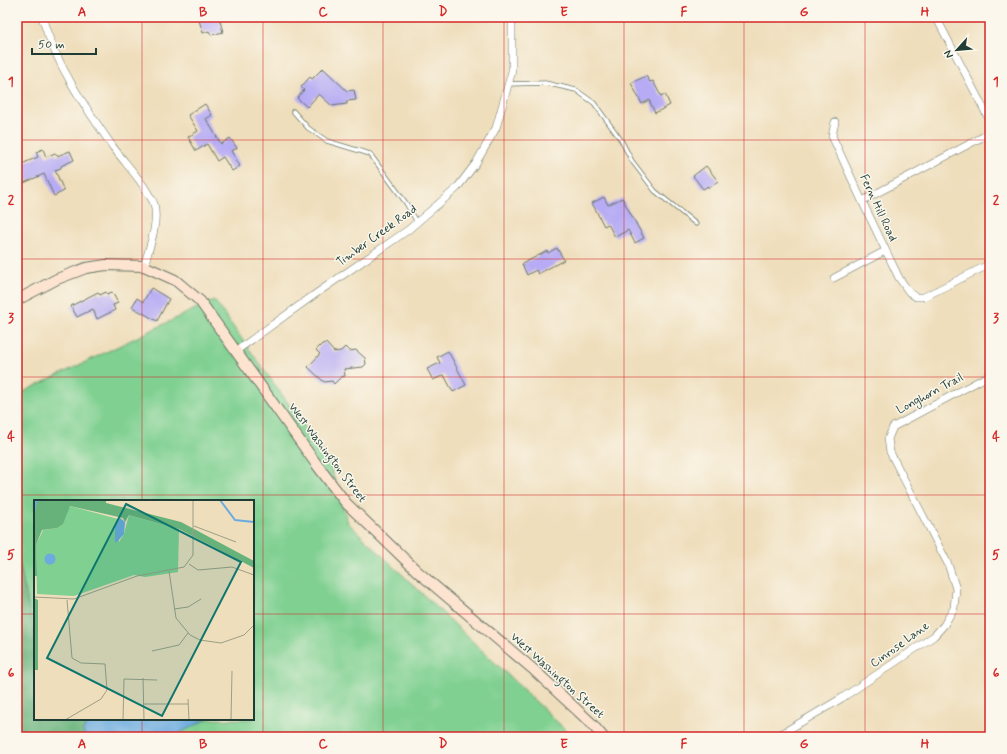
<svg xmlns="http://www.w3.org/2000/svg" width="1007" height="754" font-family="Mynerve,sans-serif">
	<style>
		.green { fill: #7fd091; stroke: #4f8662 }
		.forest { fill: #67b27b; stroke: #437858 }
		.water { fill: #6cabdf; stroke: #46748a }
		.building { fill: #b6abf4 }
		.lines { fill: none; stroke-linecap: round; stroke-linejoin: round }
		.lane-casing { stroke: #687564; stroke-width: 5 }
		.street-casing { stroke: #687564; stroke-width: 8 }
		.secondary-casing { stroke: #687564; stroke-width: 12 }
		.lane { stroke: #fff; stroke-width: 3.5 }
		.street { stroke: #fff; stroke-width: 7 }
		.secondary { stroke: #fde4d1; stroke-width: 10 }
		.grid { fill: none; stroke: #d62828; stroke-width: 1; stroke-opacity: 0.55 }
		.labels { text-anchor: middle; dominant-baseline: central; stroke-width: 3; stroke-linejoin: round; paint-order: stroke }
		.street-label { font-size: 12px; fill: #1f3d34; stroke: #fbf7ec }
		.inset-river { fill: none; stroke: #6cabdf; stroke-width: 2 }
		.inset-road { fill: none; stroke: #9c9e86; stroke-width: 1 }
		.view { fill: #0f766e; fill-opacity: 0.15; stroke: #0f766e; stroke-width: 2 }
		.inset-edge { fill: none; stroke: #1f3d34; stroke-width: 2 }
		.neatline { fill: none; stroke: #d62828; stroke-width: 1.5 }
		.grid-label { font-size: 13px; text-anchor: middle; font-weight: bold; fill: #d62828 }
	</style>
	<rect width="100%" height="100%" fill="#fbf7ec"/>
	<filter id="ink" filterUnits="userSpaceOnUse"><feTurbulence type="fractalNoise" baseFrequency=".025" numOctaves="2"/><feDisplacementMap in="SourceGraphic" scale="8" xChannelSelector="R" yChannelSelector="G"/><feConvolveMatrix kernelMatrix="1 2 1 2 8 2 1 2 1" color-interpolation-filters="sRGB"/></filter>
	<filter id="wash" filterUnits="userSpaceOnUse"><feTurbulence type="fractalNoise" baseFrequency=".012" numOctaves="4" result="noise"/><feDisplacementMap in="SourceGraphic" scale="16" xChannelSelector="R" yChannelSelector="G"/><feGaussianBlur stdDeviation="0.9" result="paint"/><feColorMatrix in="noise" values="0 0 0 0 0 0 0 0 0 0 0 0 0 0 0 0 0 1.4 0 .05"/><feComposite in="paint" operator="in"/></filter>
	<g filter="url(#wash)">
		<rect width="100%" height="100%" fill="#efdebc"/>
		<path class="green" d="M 214,300 L 328,459 L 348,523 L 573,737 L 172,737 L 207,719 L 253,719 L 253,501 L 35,501 L 35,638 L 17,553 L 17,395 Z"/>
		<path class="forest" d="M 17,553 L 35,638 L 35,719 L 89,719 L 83,731 L 85,737 L 21,737 L 17,719 Z"/>
		<path class="water" d="M 89,719 L 207,719 L 172,737 L 85,737 L 83,731 Z"/>
		<g id="blocks">
			<path class="building" d="M 198,17 L 219,17 L 223,32 L 211,35 L 209,31 L 203,33 Z
				M 323,68 L 347,91 L 354,90 L 356,100 L 347,101 L 347,104 L 332,106 L 319,94 L 307,107 L 297,98 L 304,90 L 301,87 L 310,77 L 312,79 Z
				M 646,76 L 650,82 L 653,81 L 661,96 L 665,94 L 670,105 L 655,113 L 649,100 L 642,104 L 631,83 Z
				M 205,104 L 212,115 L 206,119 L 221,144 L 230,138 L 237,148 L 231,151 L 240,166 L 232,171 L 223,157 L 217,161 L 207,144 L 196,151 L 188,137 L 198,131 L 188,115 Z
				M 43,149 L 46,157 L 55,153 L 57,156 L 70,151 L 74,160 L 61,166 L 61,168 L 55,170 L 64,191 L 54,196 L 44,174 L 17,186 L 17,166 L 38,157 L 36,152 Z
				M 706,166 L 718,181 L 709,188 L 708,186 L 703,189 L 693,176 Z
				M 604,197 L 608,205 L 622,198 L 644,238 L 635,243 L 628,230 L 615,237 L 608,224 L 604,226 L 592,203 Z
				M 557,248 L 564,260 L 538,274 L 536,270 L 527,275 L 522,264 L 547,251 L 548,253 Z
				M 151,288 L 169,299 L 157,321 L 132,307 L 137,298 L 143,302 Z
				M 98,292 L 100,295 L 106,292 L 107,294 L 112,292 L 118,303 L 113,305 L 115,310 L 97,319 L 93,309 L 77,317 L 71,306 Z
				M 326,343 L 334,352 L 341,351 L 345,347 L 349,351 L 356,350 L 365,358 L 366,364 L 363,367 L 344,369 L 345,376 L 341,377 L 334,384 L 332,381 L 324,382 L 308,367 L 320,354 L 316,350 L 322,344 Z
				M 448,351 L 466,385 L 453,392 L 444,375 L 433,380 L 427,369 L 440,363 L 437,357 Z"/>
		</g>
	</g>
	<g filter="url(#ink)">
		<use href="#blocks" fill-opacity="0" stroke="#687564" stroke-width="1"/>
		<g class="lines">
			<g class="lane-casing">
				<path id="lane" d="M 508,84 L 545,83 L 576,90 L 594,103 L 621,140 L 632,161 L 655,191 L 696,224
					M 293,111 L 308,128 L 327,141 L 370,154 L 406,203 L 417,222"/>
			</g>
			<g class="street-casing">
				<path id="street" d="M 42,17 C 56,65 85,107 113,147 C 125,163 138,176 148,193 C 150,197 153,200 154,204 C 159,224 149,248 144,266
					M 936,17 L 990,121
					M 835,122 L 832,136 L 862,201 L 899,278 L 909,292 L 916,297 L 924,297 L 990,264
					M 862,201 L 990,133
					M 834,278 L 885,251
					M 236,351 L 314,295 L 408,230 L 457,188 L 476,163 L 496,128 L 512,71 L 512,17
					M 776,737 L 842,698 L 934,636 L 944,625 L 954,608 L 956,589 L 948,564 L 890,452 L 888,439 L 893,427 L 990,375"/>
			</g>
			<g class="secondary-casing">
				<path id="secondary" d="M 17,300 L 57,279 L 86,268 L 106,265 L 144,266 L 175,280 L 200,301 L 317,465 L 346,503 L 418,572 L 534,670 L 591,723 L 603,737"/>
			</g>
			<use href="#lane" class="lane"/>
			<use href="#street" class="street"/>
			<use href="#secondary" class="secondary"/>
		</g>
	</g>
	<path class="grid" d="M 142,17 L 142,501M 263,17 L 263,737M 383,17 L 383,737M 504,17 L 504,737M 624,17 L 624,737M 744,17 L 744,737M 865,17 L 865,737M 17,140 L 990,140M 17,259 L 990,259M 17,377 L 990,377M 17,495 L 990,495M 17,614 L 35,614M 253,614 L 990,614M 142,719 L 142,737"/>
	<g class="labels">
		<g class="street-label">
			<text transform="translate(878 208) rotate(65)">Fern Hill Road</text>
			<text transform="translate(377 236) rotate(-36)">Timber Creek Road</text>
			<text transform="translate(930 394) rotate(-28)">Longhorn Trail</text>
			<text transform="translate(327 453) rotate(53)">West Washington Street</text>
			<text transform="translate(900 645) rotate(-36)">Cinrose Lane</text>
			<text transform="translate(557 676) rotate(42)">West Washington Street</text>
		</g>
	</g>
	<g transform="translate(34 500)">
		<rect width="220" height="220" fill="#efdebc"/>
		<path d="M 36,6 L 84,19 L 81,24 L 85,42 L 90,34 L 95,15 L 145,29 L 144,72 L 111,77 L 100,75 L 40,96 L 3,94 L 2,45 L 9,30 L 23,28 Z" fill="#7fd091"/>
		<path d="M 0,0 L 72,0 L 72,3 L 147,22 L 220,61 L 220,68 L 145,29 L 95,15 L 91,22 L 89,18 L 36,6 L 29,24 L 23,28 L 8,30 L 2,45 L 3,76 L 0,76 ZM 0,98 L 4,100 L 4,170 L 0,170 Z" fill="#67b27b"/>
		<path d="M 86,18 L 91,22 L 90,34 L 83,42 L 81,42 L 81,24 ZM10.5 59a5.5 5.5 0 1 1 11 0a5.5 5.5 0 1 1-11 0Z" fill="#6cabdf"/>
		<path class="inset-river" d="M 186,0 L 201,20 L 220,22M 0,12 L 2,1 L 7,0"/>
		<path class="inset-road" d="M 160,26 L 202,42M 155,64 L 164,70 L 198,67 L 220,75M 135,71 L 142,118 L 156,135 L 166,140 L 187,143 L 210,135 L 220,125M 0,97 L 40,99 L 103,76 L 150,67 L 159,55 L 159,0M 140,109 L 154,107 L 167,99M 118,151 L 145,145 L 154,133M 109,178 L 110,220M 154,199 L 155,220M 109,204 L 154,204M 31,220 L 67,199 L 73,190 L 71,164 L 47,163 L 38,158 L 33,100M 89,220 L 90,179 L 123,180M 197,220 L 198,171"/>
		<path class="view" d="M 92,4 L 207,62 L 128,216 L 13,158 Z"/>
		<rect width="220" height="220" class="inset-edge"/>
	</g>
	<rect width="1007" height="754" fill="none" stroke="#fbf7ec" stroke-width="44"/>
	<g transform="translate(957 50) rotate(243)" stroke="#fbf7ec" stroke-width="3" paint-order="stroke">
	<path d="M0-3L7 15L0 10L-7 15Z" fill="#1f3d34"/>
	<text y="-6" font-size="11" font-weight="bold" text-anchor="middle" fill="#1f3d34">N</text>
	</g>
	<path d="M32 48v6h64v-6" fill="none" stroke="#1f3d34" stroke-width="2"/>
	<text x="38" y="48" font-size="12" fill="#1f3d34" stroke="#fbf7ec" stroke-width="3" paint-order="stroke">50 m</text>
	<rect x="22" y="22" width="963" height="710" class="neatline"/>
	<g class="grid-label">
		<text x="82" y="16">A</text>
		<text x="203" y="16">B</text>
		<text x="323" y="16">C</text>
		<text x="443" y="16">D</text>
		<text x="564" y="16">E</text>
		<text x="684" y="16">F</text>
		<text x="804" y="16">G</text>
		<text x="925" y="16">H</text>
		<text x="11" y="86">1</text>
		<text x="996" y="86">1</text>
		<text x="11" y="204">2</text>
		<text x="996" y="204">2</text>
		<text x="11" y="322">3</text>
		<text x="996" y="322">3</text>
		<text x="11" y="441">4</text>
		<text x="996" y="441">4</text>
		<text x="11" y="559">5</text>
		<text x="996" y="559">5</text>
		<text x="11" y="677">6</text>
		<text x="996" y="677">6</text>
		<text x="82" y="748">A</text>
		<text x="203" y="748">B</text>
		<text x="323" y="748">C</text>
		<text x="443" y="748">D</text>
		<text x="564" y="748">E</text>
		<text x="684" y="748">F</text>
		<text x="804" y="748">G</text>
		<text x="925" y="748">H</text>
	</g>
</svg>
